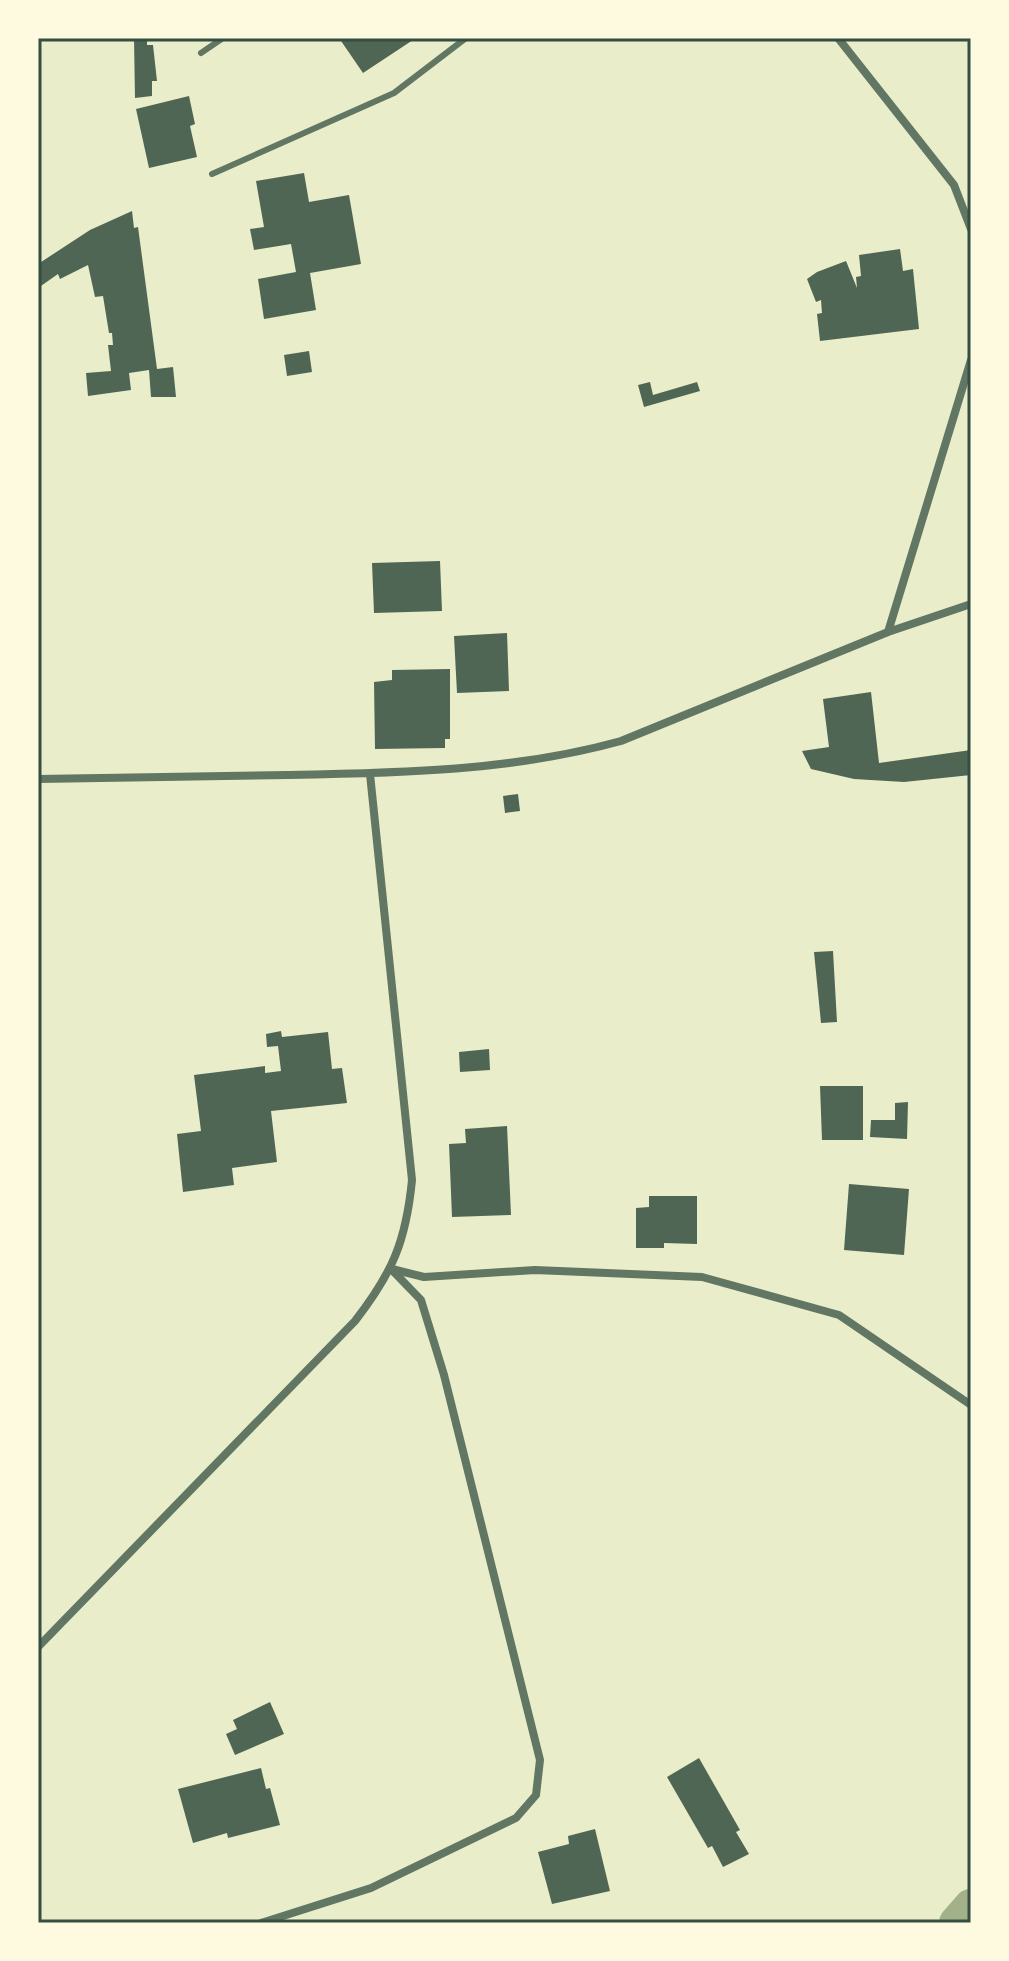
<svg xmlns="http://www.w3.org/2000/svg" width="1009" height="1961" font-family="'Asap Condensed',sans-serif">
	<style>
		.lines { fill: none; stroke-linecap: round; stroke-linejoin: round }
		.canal { stroke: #a3b18a; stroke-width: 36 }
		.building { fill: #4f6655 }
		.service { stroke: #617663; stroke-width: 6 }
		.minor { stroke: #617663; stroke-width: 8 }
		.neatline { fill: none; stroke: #344e41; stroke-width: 3 }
	</style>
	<rect width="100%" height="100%" fill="#e9edc9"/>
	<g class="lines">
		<path class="canal" d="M 957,1923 L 971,1907"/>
	</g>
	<path class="building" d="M 134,38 L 147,38 L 147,45 L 153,45 L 157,81 L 152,81 L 152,96 L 135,98 Z
		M 339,38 L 416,38 L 363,73 Z
		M 189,96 L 195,124 L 190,126 L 197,157 L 149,168 L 136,109 Z
		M 304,173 L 309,202 L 349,195 L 361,264 L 310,273 L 316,310 L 264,319 L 258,279 L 296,272 L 291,244 L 254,250 L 250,229 L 264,227 L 256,181 Z
		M 132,211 L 134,228 L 138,227 L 157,369 L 173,367 L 176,397 L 151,397 L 149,370 L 129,373 L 131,390 L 88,396 L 86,373 L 111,371 L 108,345 L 113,345 L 112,333 L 109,333 L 103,296 L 95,297 L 88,265 L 60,279 L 58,274 L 38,288 L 38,264 L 90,230 Z
		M 900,249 L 903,271 L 913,269 L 919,329 L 820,341 L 817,314 L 822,313 L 821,300 L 816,302 L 807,279 L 817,272 L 846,261 L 857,288 L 856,277 L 861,276 L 859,255 Z
		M 309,351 L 312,372 L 287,376 L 284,355 Z
		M 650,382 L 653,395 L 697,382 L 700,391 L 644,407 L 638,385 Z
		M 440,561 L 442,611 L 374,613 L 372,563 Z
		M 507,633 L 509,691 L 457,693 L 454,636 Z
		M 450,669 L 450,739 L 445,739 L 445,748 L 375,749 L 374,682 L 392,680 L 392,670 Z
		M 871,692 L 879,763 L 971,750 L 971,775 L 904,782 L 854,779 L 811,769 L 802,751 L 829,747 L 823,699 Z
		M 518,794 L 520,811 L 505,813 L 503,796 Z
		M 833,951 L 837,1022 L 821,1023 L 814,952 Z
		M 281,1031 L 282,1037 L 328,1032 L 332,1069 L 342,1068 L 347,1103 L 271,1111 L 277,1162 L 232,1168 L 234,1185 L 183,1192 L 177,1134 L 201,1131 L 194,1075 L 265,1066 L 265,1073 L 281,1071 L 278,1046 L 267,1047 L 266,1034 Z
		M 489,1049 L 490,1070 L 460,1072 L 459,1052 Z
		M 820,1086 L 863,1086 L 863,1140 L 822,1140 Z
		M 908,1102 L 907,1139 L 870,1137 L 871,1120 L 895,1120 L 895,1103 Z
		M 507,1126 L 511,1215 L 452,1217 L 449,1144 L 466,1143 L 465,1129 Z
		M 849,1184 L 909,1189 L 904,1255 L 844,1250 Z
		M 649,1196 L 697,1196 L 697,1244 L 664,1243 L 664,1248 L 636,1248 L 636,1208 L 649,1207 Z
		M 270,1702 L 284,1734 L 235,1755 L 226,1734 L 237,1729 L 233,1720 Z
		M 699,1758 L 740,1830 L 736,1832 L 749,1854 L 723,1867 L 712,1846 L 708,1848 L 667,1777 Z
		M 261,1768 L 266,1789 L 270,1788 L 280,1825 L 228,1838 L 227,1833 L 193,1843 L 178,1789 Z
		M 595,1829 L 610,1891 L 552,1904 L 538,1852 L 569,1844 L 568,1836 Z"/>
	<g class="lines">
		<path class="service" d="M 201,53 L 223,38
			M 212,174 L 394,93 L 466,38"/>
		<path class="minor" d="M 838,38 L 954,185 L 971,229
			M 888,632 L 971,360
			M 38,779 C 121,778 205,776 288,775 C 400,773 513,771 621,741 L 888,632 L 971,604
			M 392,1269 L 424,1277 L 535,1270 L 702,1277 L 839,1315 L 971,1405
			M 38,1647 L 355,1321 C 393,1272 406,1241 412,1180 L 370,774
			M 261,1923 L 371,1888 L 516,1818 L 536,1795 L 540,1760 L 444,1375 L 421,1300 L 391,1269"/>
	</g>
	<rect width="1009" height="1961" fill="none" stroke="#fefae0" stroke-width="80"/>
	<rect x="40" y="40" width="929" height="1881" class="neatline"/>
</svg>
